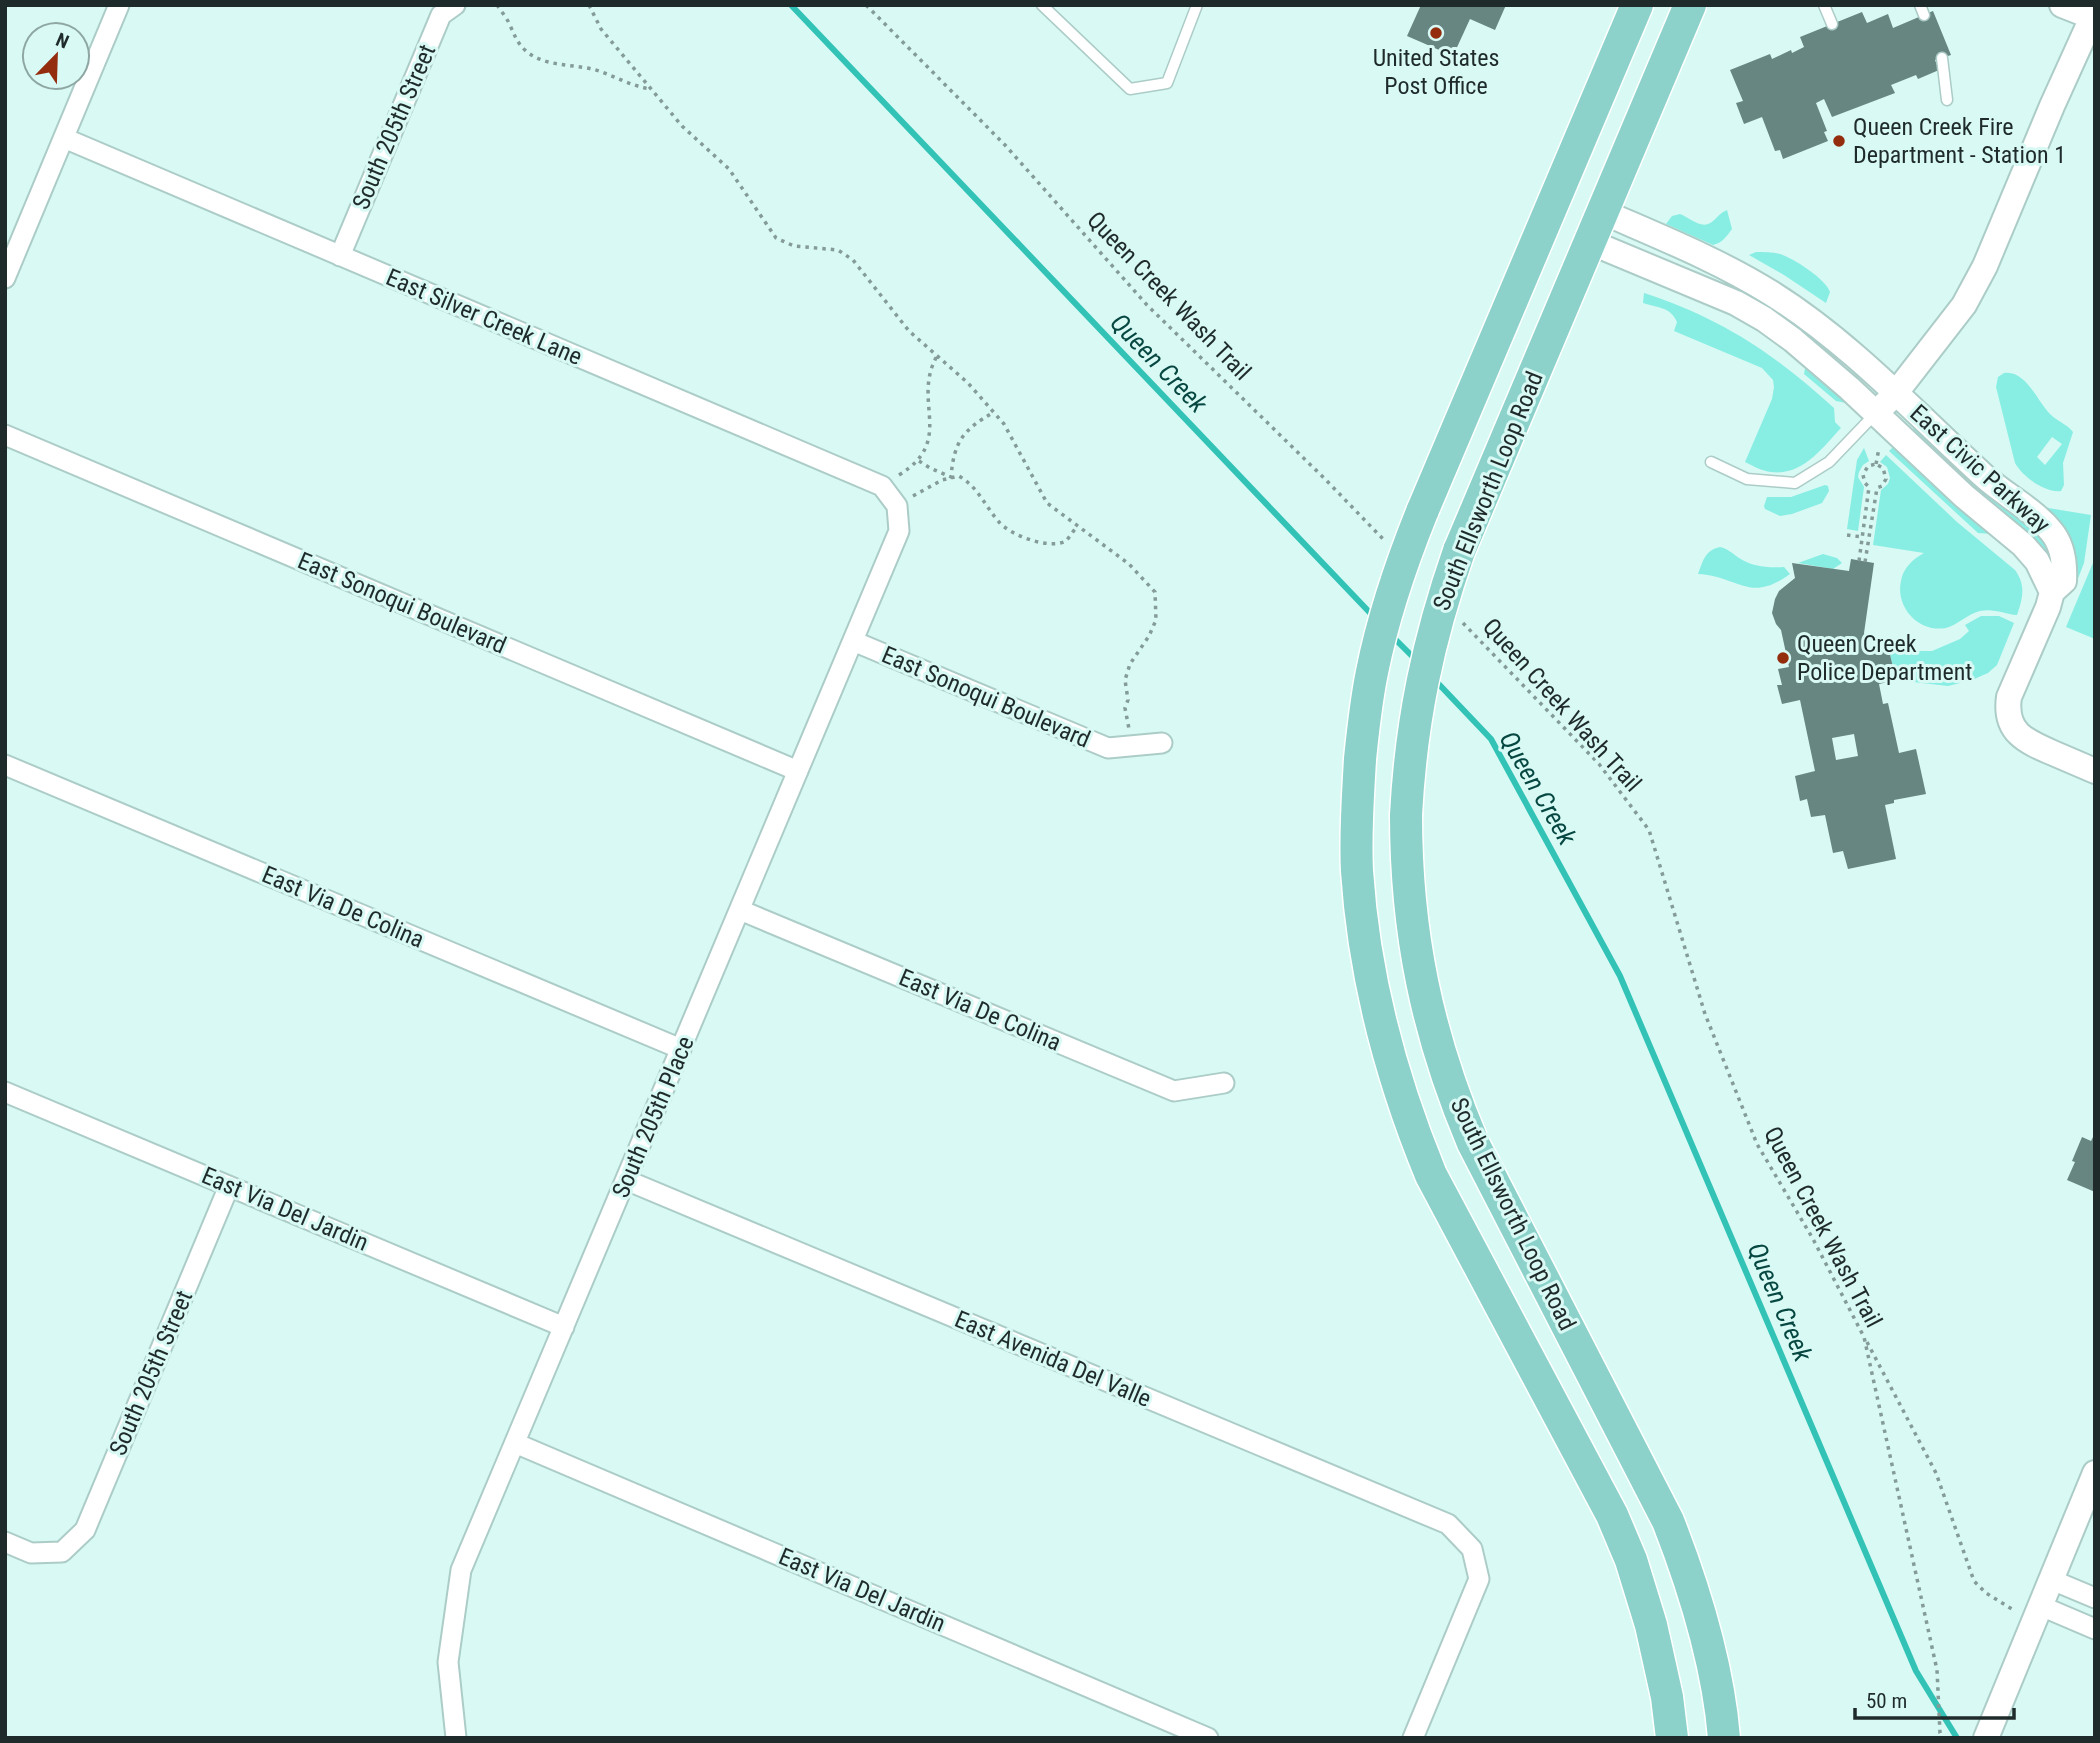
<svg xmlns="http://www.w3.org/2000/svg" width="2100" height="1743" font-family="'Roboto Condensed',sans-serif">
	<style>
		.green { fill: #88eee3; fill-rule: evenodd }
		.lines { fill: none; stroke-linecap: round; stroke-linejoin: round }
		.stream { stroke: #32c3b6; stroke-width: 6 }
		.building { fill: #678581; fill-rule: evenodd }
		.service-casing { stroke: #acccc7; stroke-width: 13 }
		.minor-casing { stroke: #acccc7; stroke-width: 23 }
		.tertiary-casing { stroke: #acccc7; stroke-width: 28 }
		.primary-casing { stroke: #fff; stroke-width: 35 }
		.path { stroke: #849b98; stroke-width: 3.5; stroke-dasharray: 3.5 5; stroke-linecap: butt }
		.service { stroke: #fff; stroke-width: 10 }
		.minor { stroke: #fff; stroke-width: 19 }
		.tertiary { stroke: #fff; stroke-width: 24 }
		.primary { stroke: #8cd2cb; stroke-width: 32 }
		.primary-bridge-casing { stroke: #fff; stroke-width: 35; stroke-linecap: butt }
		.primary-bridge { stroke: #8cd2cb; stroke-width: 32 }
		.poi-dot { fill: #942d0e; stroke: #d8f9f4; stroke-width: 2.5 }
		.labels { text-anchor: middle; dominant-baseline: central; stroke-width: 6; stroke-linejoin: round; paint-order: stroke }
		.poi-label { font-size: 24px; fill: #1f2b2a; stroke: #d8f9f4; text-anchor: start }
		.street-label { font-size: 24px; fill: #1f2b2a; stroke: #d8f9f4 }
		.water-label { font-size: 26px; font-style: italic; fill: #074741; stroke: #d8f9f4 }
	</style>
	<rect width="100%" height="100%" fill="#d8f9f4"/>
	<path class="green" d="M 1727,210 L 1732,229 C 1727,236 1722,243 1713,245 L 1666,224 L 1672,216 L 1680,214 C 1691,218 1702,231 1713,221 C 1719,216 1720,213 1727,210 Z
		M 1756,252 C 1764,252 1772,252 1780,254 C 1793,258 1826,279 1830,292 L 1826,303 L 1784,275 L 1749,255 Z
		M 1644,293 C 1721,318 1775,354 1834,408 L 1835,422 L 1841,428 C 1822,448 1803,476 1771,472 C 1762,471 1753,466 1745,462 L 1772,399 L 1774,387 L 1773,380 L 1762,368 L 1674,331 L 1677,322 C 1670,306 1657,308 1643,303 Z
		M 1806,363 L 1844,399 L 1846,403 L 1836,401 L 1804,374 Z
		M 2004,373 C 2026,370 2037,401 2050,414 C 2057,421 2067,424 2073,432 L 2063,463 L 2064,485 L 2061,491 C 2045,493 2023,477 2015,463 L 1996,387 L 1998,377 ZM 2052,437 L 2062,444 L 2045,465 L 2037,457 Z
		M 1914,428 L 1917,428 L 2030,525 L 2051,548 L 2056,575 L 2001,516 L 1912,432 Z
		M 1894,446 L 1993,534 L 1978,533 L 1889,451 Z
		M 1864,448 L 1869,461 L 1863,465 L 1859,472 L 1858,477 L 1864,487 L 1858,531 L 1847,529 L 1857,460 Z
		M 1886,455 L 1957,522 L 2015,570 C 2026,585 2023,598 2017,615 C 2005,614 1993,608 1980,611 C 1967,614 1958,625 1946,628 C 1919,633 1895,607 1901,581 C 1903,568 1913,559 1924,553 L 1873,545 L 1881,490 L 1888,484 L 1890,478 L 1887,467 L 1880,462 Z
		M 1825,485 L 1828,486 L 1829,491 L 1822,503 L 1792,514 L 1780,516 L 1765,509 L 1764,506 L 1767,497 L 1791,497 Z
		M 2036,506 L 2091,515 L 2084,563 L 2074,589 Z
		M 1720,547 C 1728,549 1732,553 1739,558 C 1753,567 1768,568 1784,567 L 1790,574 C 1749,604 1739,576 1698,574 C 1703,561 1705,550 1720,547 Z
		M 1823,554 L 1837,558 L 1842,563 L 1833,569 L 1798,563 Z
		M 2095,558 L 2095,639 L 2066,627 Z
		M 1981,616 L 1999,616 L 2014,623 L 1997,665 L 1988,673 L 1972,680 L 1948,686 L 1896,680 L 1888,646 L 1868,650 L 1867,649 L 1888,644 L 1913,651 L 1932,651 L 1960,639 L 1969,631 L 1965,625 Z"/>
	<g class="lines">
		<path class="stream" d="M 791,5 L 1374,617
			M 1391,635 L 1418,662
			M 1433,678 L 1491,739 L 1620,976 L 1916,1671 L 1957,1738"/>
	</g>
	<path class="building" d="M 1421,5 L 1506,5 L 1495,30 L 1470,19 L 1453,56 L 1407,36 Z
		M 1933,11 L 1951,55 L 1935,60 L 1939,70 L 1918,79 L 1916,75 L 1891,85 L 1895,93 L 1832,117 L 1824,99 L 1816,103 L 1827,131 L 1824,132 L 1828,141 L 1783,159 L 1780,150 L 1775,151 L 1762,117 L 1744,124 L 1736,103 L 1743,101 L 1730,70 L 1770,54 L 1772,59 L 1791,50 L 1792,53 L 1804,47 L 1800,37 L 1862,12 L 1867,23 L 1888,14 L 1893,28 Z
		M 1851,559 L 1874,563 L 1864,633 L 1868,650 L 1888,646 L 1896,680 L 1879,684 L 1883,704 L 1888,703 L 1899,753 L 1916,749 L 1926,794 L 1894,800 L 1894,803 L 1885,805 L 1896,859 L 1848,869 L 1843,851 L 1833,853 L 1825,815 L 1811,817 L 1807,799 L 1800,801 L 1795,776 L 1815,771 L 1800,700 L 1782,704 L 1777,685 L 1782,685 L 1778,669 L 1789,667 L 1781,630 L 1776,624 L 1772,613 L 1775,599 L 1779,591 L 1795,578 L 1792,563 L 1849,571 ZM 1854,734 L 1858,756 L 1836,760 L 1832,738 Z
		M 2095,1133 L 2095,1192 L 2067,1180 L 2075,1162 L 2072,1161 L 2082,1137 L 2091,1141 Z"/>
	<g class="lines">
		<g class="service-casing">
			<path id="service" d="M 1042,5 L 1130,89 L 1167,83 L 1197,5
				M 1824,5 L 1832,24
				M 1920,5 L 1924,15
				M 1942,58 L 1947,100
				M 1711,462 L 1747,479 L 1795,483 L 1829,462 L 1876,413"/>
		</g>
		<g class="minor-casing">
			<path id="minor" d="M 64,138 L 882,486 L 897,506 L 899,531 L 461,1570 L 448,1662 L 456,1738
				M 340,256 L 441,15 L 455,5
				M 5,278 L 119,5
				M 5,435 L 798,771
				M 853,641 L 1108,748 L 1162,743
				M 5,765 L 681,1049
				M 740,910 L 1174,1091 L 1224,1083
				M 5,1092 L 564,1327
				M 626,1180 L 1448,1524 L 1472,1549 L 1479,1579 L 1413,1738
				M 515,1443 L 1208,1738
				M 5,1542 L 31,1553 L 62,1552 L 85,1530 L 229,1186
				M 2052,1580 L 2095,1598
				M 2041,1606 L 2095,1629"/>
		</g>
		<g class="tertiary-casing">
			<path id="tertiary" d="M 2062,5 L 2095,18
				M 1603,212 C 1660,237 1718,260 1771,293 C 1851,343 1916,414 1985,477 C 2005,495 2034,510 2051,531 C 2063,545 2065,563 2064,581 L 2052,592
				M 1590,242 L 1736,303 L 1764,319 L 1793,340 L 1849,388 L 1964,496 L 2023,545 L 2037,561 L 2052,592
				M 1884,405 L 1895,394 L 1964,305 L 1985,266 L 2052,106 L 2095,11
				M 2052,592 L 2048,607 L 2009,697 C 2004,732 2025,741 2053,753 C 2067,759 2081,765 2095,771
				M 1986,1738 L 2095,1473"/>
		</g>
		<g class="primary-casing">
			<path id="primary" d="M 1422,512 L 1637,5
				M 1459,551 L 1690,5
				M 1360,759 C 1358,796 1355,833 1357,871 C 1364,977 1391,1078 1431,1175 L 1612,1515 L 1631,1560 L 1651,1625 L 1667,1697 L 1672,1738
				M 1406,815 C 1406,933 1427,1034 1473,1143 L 1668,1521 C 1695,1590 1718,1664 1724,1738"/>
		</g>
		<path class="path" d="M 497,5 C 501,11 506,17 509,23 C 514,34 517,43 526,51 C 546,68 574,63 599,71 C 616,77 632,86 650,89
			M 589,5 L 601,29 L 682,126 L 729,169 L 776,238 L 794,246 L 838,250 L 853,260 L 909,331 L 968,383 L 1004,424 L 1047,503 L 1129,564 L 1155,592 L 1156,620 L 1149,636 L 1130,664 L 1125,680 L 1128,700 L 1125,708 L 1129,729
			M 866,5 L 1005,145 L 1147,305 L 1325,479 L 1383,539
			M 919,461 L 930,468 L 951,477 C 954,441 963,430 994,412
			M 1876,464 L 1879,448
			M 899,475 C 956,440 911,402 937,356
			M 913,496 L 942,480 L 959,476 C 978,487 985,506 999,522 C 1010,535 1049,550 1066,541 C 1069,538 1073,531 1076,528
			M 1847,535 L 1862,537
			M 1859,561 L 1869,487 L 1865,483 L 1863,475 L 1868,466 L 1876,464
			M 1865,562 L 1877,488 L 1882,486 L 1886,479 L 1883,468 L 1876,464
			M 1463,623 L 1599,764 L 1649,830 L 1705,1014 L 1757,1144 L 1813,1239 L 1864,1337 L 1937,1670 L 1940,1733 L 1943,1738
			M 1867,1342 L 1936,1473 L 1974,1581 L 1986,1593 L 2015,1611"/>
		<use href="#service" class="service"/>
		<use href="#minor" class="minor"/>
		<use href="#tertiary" class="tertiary"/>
		<use href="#primary" class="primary"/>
		<g class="primary-bridge-casing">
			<path id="primary-bridge" d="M 1360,759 C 1363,730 1366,701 1372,672 C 1383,617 1401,564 1422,512
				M 1406,815 C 1411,721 1428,640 1459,551"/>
		</g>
		<use href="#primary-bridge" class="primary-bridge"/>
	</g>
	<g class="poi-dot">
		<circle cx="1436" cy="33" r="7"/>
		<circle cx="1839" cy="141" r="7"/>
		<circle cx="1783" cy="658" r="7"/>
	</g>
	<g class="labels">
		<g class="poi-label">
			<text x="1436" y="58" text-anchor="middle">United States<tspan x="1436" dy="28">Post Office</tspan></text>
			<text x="1853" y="127">Queen Creek Fire<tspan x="1853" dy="28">Department - Station 1</tspan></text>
			<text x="1797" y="644">Queen Creek<tspan x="1797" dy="28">Police Department</tspan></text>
		</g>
		<g class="street-label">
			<text transform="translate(394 127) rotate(-67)">South 205th Street</text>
			<text transform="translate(1169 296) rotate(46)">Queen Creek Wash Trail</text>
			<text transform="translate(484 317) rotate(23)">East Silver Creek Lane</text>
			<text transform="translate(1980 469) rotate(42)">East Civic Parkway</text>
			<text transform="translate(1488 491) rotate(-68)">South Ellsworth Loop Road</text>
			<text transform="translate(402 603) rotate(23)">East Sonoqui Boulevard</text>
			<text transform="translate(986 697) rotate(23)">East Sonoqui Boulevard</text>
			<text transform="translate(1562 705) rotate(48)">Queen Creek Wash Trail</text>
			<text transform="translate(343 907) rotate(23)">East Via De Colina</text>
			<text transform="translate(980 1010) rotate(23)">East Via De Colina</text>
			<text transform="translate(653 1117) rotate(-67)">South 205th Place</text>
			<text transform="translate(285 1209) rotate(23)">East Via Del Jardin</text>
			<text transform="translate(1513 1214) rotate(64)">South Ellsworth Loop Road</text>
			<text transform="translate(1823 1227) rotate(62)">Queen Creek Wash Trail</text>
			<text transform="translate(1053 1359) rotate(23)">East Avenida Del Valle</text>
			<text transform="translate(151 1373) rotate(-67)">South 205th Street</text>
			<text transform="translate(862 1590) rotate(23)">East Via Del Jardin</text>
		</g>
		<g class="water-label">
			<text transform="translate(1159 363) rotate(46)">Queen Creek</text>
			<text transform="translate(1538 788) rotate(60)">Queen Creek</text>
			<text transform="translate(1780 1302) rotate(67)">Queen Creek</text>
		</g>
	</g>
	<rect width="2100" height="1743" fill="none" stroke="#1f2b2a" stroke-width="14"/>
	<g transform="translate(56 56) rotate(23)"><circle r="33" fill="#d8f9f4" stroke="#8ea7a3" stroke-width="2"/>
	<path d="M0-5L12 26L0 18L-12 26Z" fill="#942d0e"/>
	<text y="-10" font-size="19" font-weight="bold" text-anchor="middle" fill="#1f2b2a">N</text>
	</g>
	<path d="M1855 1708v10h159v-10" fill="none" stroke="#1f2b2a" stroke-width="3.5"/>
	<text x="1866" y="1708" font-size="21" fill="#1f2b2a" stroke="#d8f9f4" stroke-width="5" paint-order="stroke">50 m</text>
</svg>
